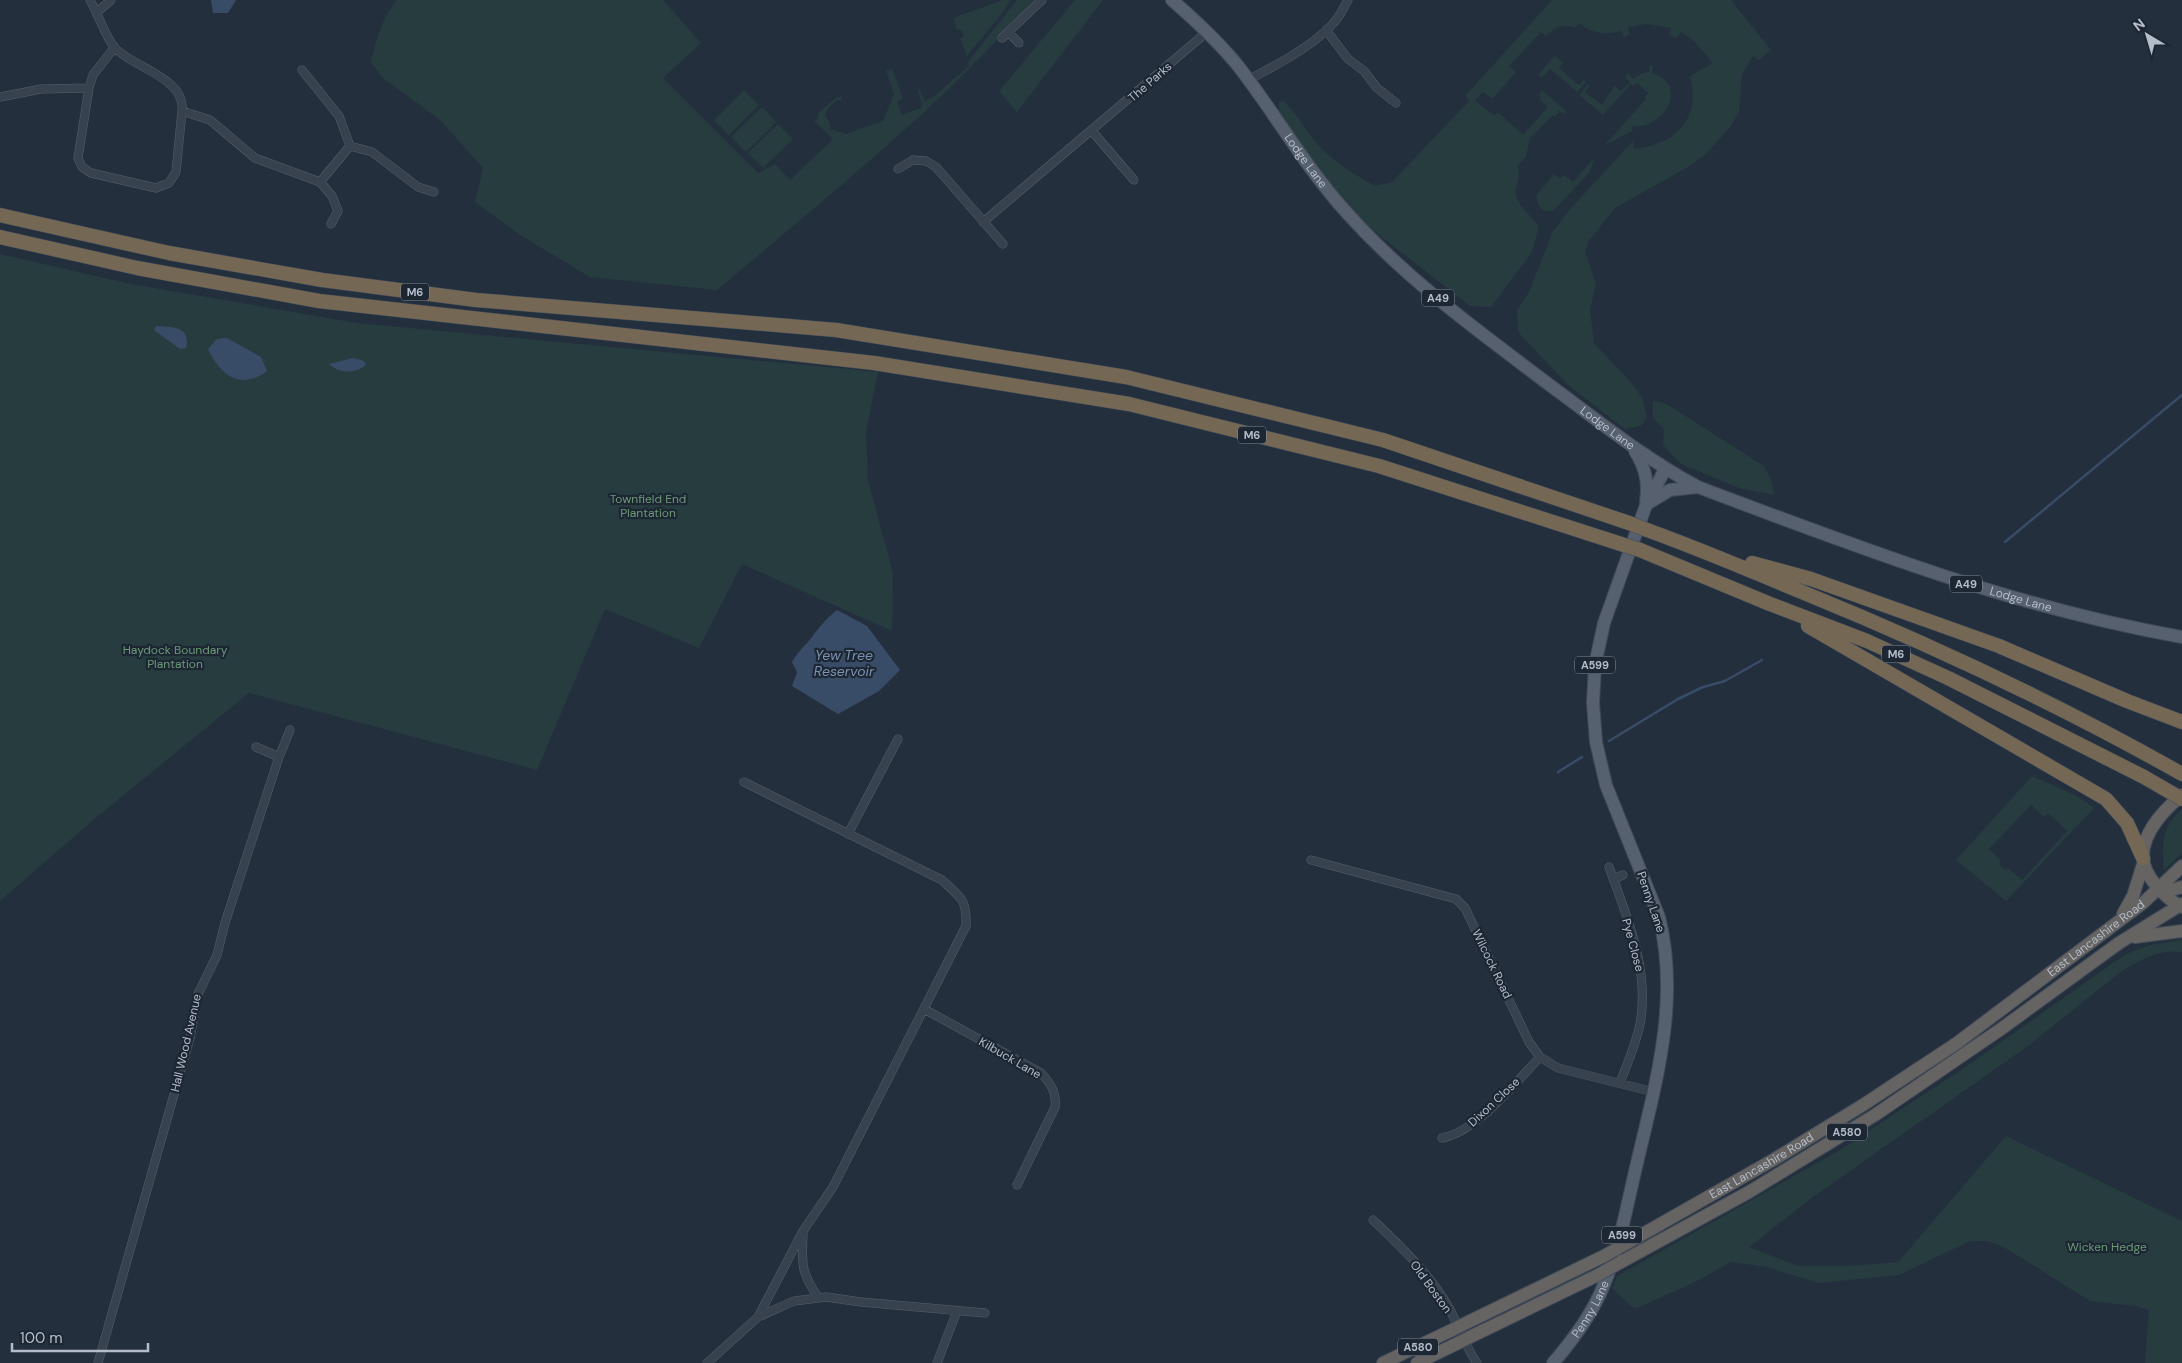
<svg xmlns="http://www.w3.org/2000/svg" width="2182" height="1363" font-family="'DM Sans',sans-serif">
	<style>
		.green { fill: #263c3f; fill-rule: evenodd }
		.water { fill: #394c67 }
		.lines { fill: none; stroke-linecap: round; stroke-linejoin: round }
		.stream { stroke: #394c67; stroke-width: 2.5 }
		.minor-casing { stroke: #565f6c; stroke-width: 9 }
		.primary-casing { stroke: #414a57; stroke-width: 14 }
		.trunk-casing { stroke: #434c59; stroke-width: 14 }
		.motorway-casing { stroke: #434c59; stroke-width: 15 }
		.minor { stroke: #38414e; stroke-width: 8 }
		.primary { stroke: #56606e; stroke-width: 12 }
		.trunk { stroke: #656462; stroke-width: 12 }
		.motorway { stroke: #746855; stroke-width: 14 }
		.trunk-bridge-casing { stroke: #434c59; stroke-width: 14; stroke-linecap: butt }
		.motorway-bridge-casing { stroke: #434c59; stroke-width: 15; stroke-linecap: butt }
		.trunk-bridge { stroke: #656462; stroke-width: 12 }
		.motorway-bridge { stroke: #746855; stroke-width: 14 }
		.labels { text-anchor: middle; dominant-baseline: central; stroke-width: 4.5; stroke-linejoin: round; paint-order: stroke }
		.shield { fill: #1d2633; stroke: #878f9c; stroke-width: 1 }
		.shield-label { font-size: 11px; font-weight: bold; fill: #b4bcc9 }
		.street-label { font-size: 12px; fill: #b4bcc9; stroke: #1d2633 }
		.park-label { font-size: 12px; fill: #6b9a76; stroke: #1d2633 }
		.water-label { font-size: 14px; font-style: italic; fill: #7c92b1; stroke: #1d2633 }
	</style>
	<rect width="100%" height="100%" fill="#242f3e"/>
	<path class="green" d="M 397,0 L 663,0 L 701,43 L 663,78 L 758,173 L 775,164 L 790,180 L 833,139 L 814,121 L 818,118 L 819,112 L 837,97 L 842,97 L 841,101 L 837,100 L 829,107 L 825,115 L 830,123 L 830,129 L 846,134 L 883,121 L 894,94 L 886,71 L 892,69 L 903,98 L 897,102 L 902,115 L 921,108 L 922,104 L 916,83 L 925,101 L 933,97 L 969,66 L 968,62 L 1017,0 L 1035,0 C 997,40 960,79 920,116 C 854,176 785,233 717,290 L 590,277 L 520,235 L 475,202 L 483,168 L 440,120 L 383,78 L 371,62 C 376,39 382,18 397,0 Z
		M 1003,0 L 1010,0 L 1004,11 L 967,56 L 960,38 L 964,36 L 961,29 L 957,30 L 953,18 Z
		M 1075,0 L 1103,0 L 1017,112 L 999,91 Z
		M 1552,0 L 1731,0 L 1771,50 L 1759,60 L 1753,56 L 1742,74 L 1739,112 L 1731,126 L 1706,154 L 1690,166 L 1615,208 L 1589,241 L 1585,251 L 1596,284 L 1590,309 L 1594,343 L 1630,381 L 1642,397 L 1647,417 L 1641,426 L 1625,429 L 1569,386 L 1518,332 L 1517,310 L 1529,292 L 1553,231 L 1571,208 L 1633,141 L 1634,149 C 1676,144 1701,120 1690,76 L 1713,63 L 1694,41 L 1681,32 L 1677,38 L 1669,35 L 1671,28 L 1646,24 L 1628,27 L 1630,34 L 1624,37 L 1621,31 C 1605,35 1592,34 1580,23 L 1575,28 C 1563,23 1554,28 1546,36 L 1541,32 L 1509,66 L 1516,72 L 1492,99 L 1483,92 L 1475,101 L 1494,115 L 1498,112 L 1523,135 L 1548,107 L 1541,101 L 1539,94 L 1542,90 L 1566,111 L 1563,114 L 1560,111 L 1555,117 L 1553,115 L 1530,138 L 1526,157 L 1517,166 C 1522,177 1515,183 1516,194 C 1517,205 1532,217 1539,226 L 1532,252 L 1491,307 L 1470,306 L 1365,224 L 1332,187 L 1282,124 L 1278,103 L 1283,101 C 1297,113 1302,126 1314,140 C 1331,161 1352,173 1375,186 L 1392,182 L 1469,101 L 1465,96 Z
		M 1555,55 L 1563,63 L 1559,68 L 1579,85 L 1584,80 L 1586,82 L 1577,92 L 1550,69 L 1542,78 L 1538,75 Z
		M 1649,66 L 1653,66 L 1652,73 C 1683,82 1672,115 1648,124 C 1644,126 1637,126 1632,126 L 1633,130 L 1604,146 L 1646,99 L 1645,97 L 1648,93 L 1637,83 L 1633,86 L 1631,84 L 1603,115 L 1579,95 L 1588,84 L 1590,86 L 1585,92 L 1602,105 L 1615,85 L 1620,91 L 1630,83 L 1625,76 L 1628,73 L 1633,79 L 1640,74 L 1649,72 Z
		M 744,90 L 759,105 L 729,135 L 714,120 Z
		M 762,107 L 776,122 L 746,152 L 731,137 Z
		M 778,124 L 793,139 L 763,168 L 748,153 Z
		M 1594,158 L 1590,172 L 1554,210 C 1543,215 1538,206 1536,196 L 1554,174 L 1560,179 L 1564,175 L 1573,182 Z
		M 0,254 L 131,284 L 357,323 L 878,372 L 866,432 L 868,480 L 893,573 L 892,631 L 742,564 L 699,648 L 605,609 L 537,770 L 249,693 L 98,816 L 0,901 Z
		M 1653,401 L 1665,403 L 1764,466 L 1771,479 L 1774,495 L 1739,488 L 1681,464 L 1663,445 L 1664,429 L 1653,418 Z
		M 2032,776 L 2077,796 L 2094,808 L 2006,901 L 1956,860 ZM 2031,805 L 2044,817 L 2048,813 L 2067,831 L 2022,880 L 2008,868 L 2005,870 L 1999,864 L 2001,861 L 1989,849 Z
		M 2182,809 L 2182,853 L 2164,870 C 2161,847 2162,825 2182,809 Z
		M 2182,940 L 2182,952 C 2160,949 2142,959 2123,970 L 2028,1046 L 1813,1197 L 1749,1247 L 1798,1266 L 1848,1266 L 1898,1262 L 2006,1136 L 2182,1221 L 2182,1363 L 2145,1363 L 2149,1310 L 2135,1306 L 2090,1301 L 2002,1246 L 1987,1241 L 1970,1241 L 1899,1275 L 1818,1283 L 1767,1267 L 1731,1262 L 1695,1282 L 1637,1308 L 1631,1306 L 1612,1288 L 1617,1276 L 1840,1150 L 1967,1066 L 2126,954 L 2150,945 Z"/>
	<path class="water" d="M 211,0 L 236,0 L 228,13 L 213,13 Z
		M 156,326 C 171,327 192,326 186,348 L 180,349 L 154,330 Z
		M 227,338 L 261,357 L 267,371 C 241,391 220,375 208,349 L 217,339 Z
		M 353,358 L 364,361 L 366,365 C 354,374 340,374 329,364 Z
		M 837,610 L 867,626 L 900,670 L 879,691 L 838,714 L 792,686 L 797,672 L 792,662 C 798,651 805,646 812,637 C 820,626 826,619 837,610 Z"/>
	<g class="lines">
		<path class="stream" d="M 2005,542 L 2182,395
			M 1609,741 L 1678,699 L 1703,687 L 1725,681 L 1762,660
			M 1558,772 L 1582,757"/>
		<g class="minor-casing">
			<path id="minor" d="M 90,0 C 97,12 107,40 115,48 C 134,68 186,78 182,111 L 210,120 L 255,158 L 320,182 L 332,196 L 338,211 L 331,224
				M 97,12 L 111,0
				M 1326,30 L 1348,59 L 1364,71 L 1377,88 L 1396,103
				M 1008,32 L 1042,0
				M 1002,38 L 1008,32 L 1019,43
				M 114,48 L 93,75 L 89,88 L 78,158 L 82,167 L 91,173 L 156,188 L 169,183 L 176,172 L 182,111
				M 302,70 L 339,116 L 350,146 L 372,152 L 418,187 L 434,192
				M 1248,80 C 1275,66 1317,44 1336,20 C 1341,14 1344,7 1348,0
				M 0,97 L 41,89 L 89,88
				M 1091,130 L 1134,180
				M 898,169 L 913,160 L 926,161 L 936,167 L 1003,244
				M 320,182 L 350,146
				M 983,222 L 1207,32
				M 256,747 L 279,757 L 290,730
				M 744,782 L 942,880 C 961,898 967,899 966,926 L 833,1187 L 803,1231 L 758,1317
				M 848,834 L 898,739
				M 1311,860 L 1456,899 L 1465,908 L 1529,1042 L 1540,1057 L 1558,1068 L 1654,1092
				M 1609,867 C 1627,917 1650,970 1640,1024 C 1636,1044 1627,1064 1620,1083
				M 1613,879 L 1623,875
				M 924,1009 L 1041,1073 C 1051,1084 1057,1093 1055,1107 L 1017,1185
				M 1442,1138 C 1478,1131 1515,1083 1540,1057
				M 1373,1220 C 1399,1245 1431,1275 1449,1308 C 1459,1326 1465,1346 1477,1363
				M 803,1233 C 802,1263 800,1271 818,1297
				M 98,1363 L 190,1038 L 198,994 L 217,955 L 225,923 L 279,757
				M 707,1363 L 758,1317 L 794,1301 L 826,1297 L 861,1302 L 985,1313
				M 937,1363 L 957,1311"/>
		</g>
		<g class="primary-casing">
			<g id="primary">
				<path id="s1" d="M 1172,0 C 1196,21 1219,42 1239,67 C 1276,115 1306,168 1347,213 C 1408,281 1482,334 1555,389 C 1601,423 1647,460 1698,487 C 1857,547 2015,608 2182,637"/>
				<path d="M 1635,451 C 1645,467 1649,482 1646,501"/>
				<path d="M 1650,502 L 1670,490 L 1698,487"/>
				<path id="s2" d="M 1553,1363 C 1573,1340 1591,1316 1603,1287 C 1620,1247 1627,1205 1637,1163 C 1656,1082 1680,1000 1659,917 L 1606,785 L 1596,742 L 1593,703 L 1595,665 L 1604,623 L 1645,508 L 1665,469"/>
			</g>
		</g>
		<g class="trunk-casing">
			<g id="trunk">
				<path d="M 2182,795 C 2165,809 2143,832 2143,856 C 2143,876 2166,899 2182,907"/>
				<path d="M 2159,888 L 2168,891 L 2182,887"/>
				<path d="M 2123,914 L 2133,896 L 2144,861"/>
				<path d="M 2135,937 L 2182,931"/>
				<path id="s3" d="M 1627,1243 L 1773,1160 L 1863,1105 L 1957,1043 L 2143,903 L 2182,866"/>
				<path d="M 1621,1262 L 1749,1192 L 1875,1115 L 2001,1029 L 2119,943 L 2182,904"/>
				<path d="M 1464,1324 L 1604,1256"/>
				<path d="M 1470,1337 L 1598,1275"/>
				<path d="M 1383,1363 L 1452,1330"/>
				<path d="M 1417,1363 L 1458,1343"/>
			</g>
		</g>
		<g class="motorway-casing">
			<path id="motorway" d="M 0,215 L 169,253 L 322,280 L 476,300 L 836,330 L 1126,377 L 1383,440 L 1629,523
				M 0,237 L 137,268 L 319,301 L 874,363 L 1129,404 L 1379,466 L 1621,544
				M 1647,530 C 1700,549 1751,571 1802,592 C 1932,645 2060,705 2182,774
				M 1640,550 L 1770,604 L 1867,641 L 1948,678 L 2144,777
				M 1752,563 L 1811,579 L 1999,646 L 2127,701 L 2182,722
				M 1808,626 L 2106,799 L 2127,823 L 2143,858"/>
		</g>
		<use href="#minor" class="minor"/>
		<use href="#primary" class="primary"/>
		<use href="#trunk" class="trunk"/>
		<use href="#motorway" class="motorway"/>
		<g class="trunk-bridge-casing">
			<path id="trunk-bridge" d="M 1604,1256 L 1627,1243
				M 1598,1275 L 1621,1262
				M 1452,1330 L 1464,1324
				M 1458,1343 L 1470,1337"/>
		</g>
		<g class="motorway-bridge-casing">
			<path id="motorway-bridge" d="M 1629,523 L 1647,530
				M 1621,544 L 1640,550
				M 2144,777 L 2182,799"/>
		</g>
		<use href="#trunk-bridge" class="trunk-bridge"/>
		<use href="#motorway-bridge" class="motorway-bridge"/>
	</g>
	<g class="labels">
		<g class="shield">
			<rect x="401" y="283.5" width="28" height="17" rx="4"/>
			<rect x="1422" y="289.5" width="32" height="17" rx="4"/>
			<rect x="1238" y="426.5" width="28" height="17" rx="4"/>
			<rect x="1950" y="575.5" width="32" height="17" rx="4"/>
			<rect x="1882" y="645.5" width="28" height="17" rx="4"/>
			<rect x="1575" y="656.5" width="40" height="17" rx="4"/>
			<rect x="1827" y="1123.5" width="40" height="17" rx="4"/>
			<rect x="1602" y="1226.5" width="40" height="17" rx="4"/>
			<rect x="1398" y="1338.5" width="40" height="17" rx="4"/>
		</g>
		<g class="shield-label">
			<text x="415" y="292">M6</text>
			<text x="1438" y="298">A49</text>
			<text x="1252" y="435">M6</text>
			<text x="1966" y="584">A49</text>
			<text x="1896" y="654">M6</text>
			<text x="1595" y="665">A599</text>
			<text x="1847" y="1132">A580</text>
			<text x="1622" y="1235">A599</text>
			<text x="1418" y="1347">A580</text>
		</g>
		<g class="street-label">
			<text transform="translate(1150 82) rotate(-41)">The Parks</text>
			<text stroke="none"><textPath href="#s1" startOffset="210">Lodge Lane</textPath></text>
			<text stroke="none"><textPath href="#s1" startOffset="615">Lodge Lane</textPath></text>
			<text stroke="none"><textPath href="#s1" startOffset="1065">Lodge Lane</textPath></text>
			<text transform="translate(1651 902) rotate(71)">Penny Lane</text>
			<text stroke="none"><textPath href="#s3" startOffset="560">East Lancashire Road</textPath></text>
			<text transform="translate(1633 945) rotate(75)">Pye Close</text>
			<text transform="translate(1492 964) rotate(64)">Wilcock Road</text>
			<text transform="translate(186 1043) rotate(-77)">Hall Wood Avenue</text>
			<text transform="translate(1010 1058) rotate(30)">Kilbuck Lane</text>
			<text transform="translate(1494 1102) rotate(-43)">Dixon Close</text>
			<text stroke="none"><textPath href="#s3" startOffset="155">East Lancashire Road</textPath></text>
			<text transform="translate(1431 1287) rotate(54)">Old Boston</text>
			<text stroke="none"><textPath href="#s2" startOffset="66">Penny Lane</textPath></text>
		</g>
		<g class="park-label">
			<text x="648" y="499">Townfield End<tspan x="648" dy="14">Plantation</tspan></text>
			<text x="175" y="650">Haydock Boundary<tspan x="175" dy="14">Plantation</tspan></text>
			<text x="2107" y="1247">Wicken Hedge</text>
		</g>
		<g class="water-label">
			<text x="844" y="655">Yew Tree<tspan x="844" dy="16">Reservoir</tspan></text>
		</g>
	</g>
	<g transform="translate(2147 35) rotate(322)" stroke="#1d2633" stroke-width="4" paint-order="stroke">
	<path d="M0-4L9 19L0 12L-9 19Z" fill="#b4bcc9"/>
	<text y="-8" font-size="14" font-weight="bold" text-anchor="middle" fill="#b4bcc9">N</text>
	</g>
	<path d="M12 1343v8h136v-8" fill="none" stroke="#b4bcc9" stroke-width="2.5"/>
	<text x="20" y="1343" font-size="15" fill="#b4bcc9" stroke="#1d2633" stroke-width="4" paint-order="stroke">100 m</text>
</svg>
